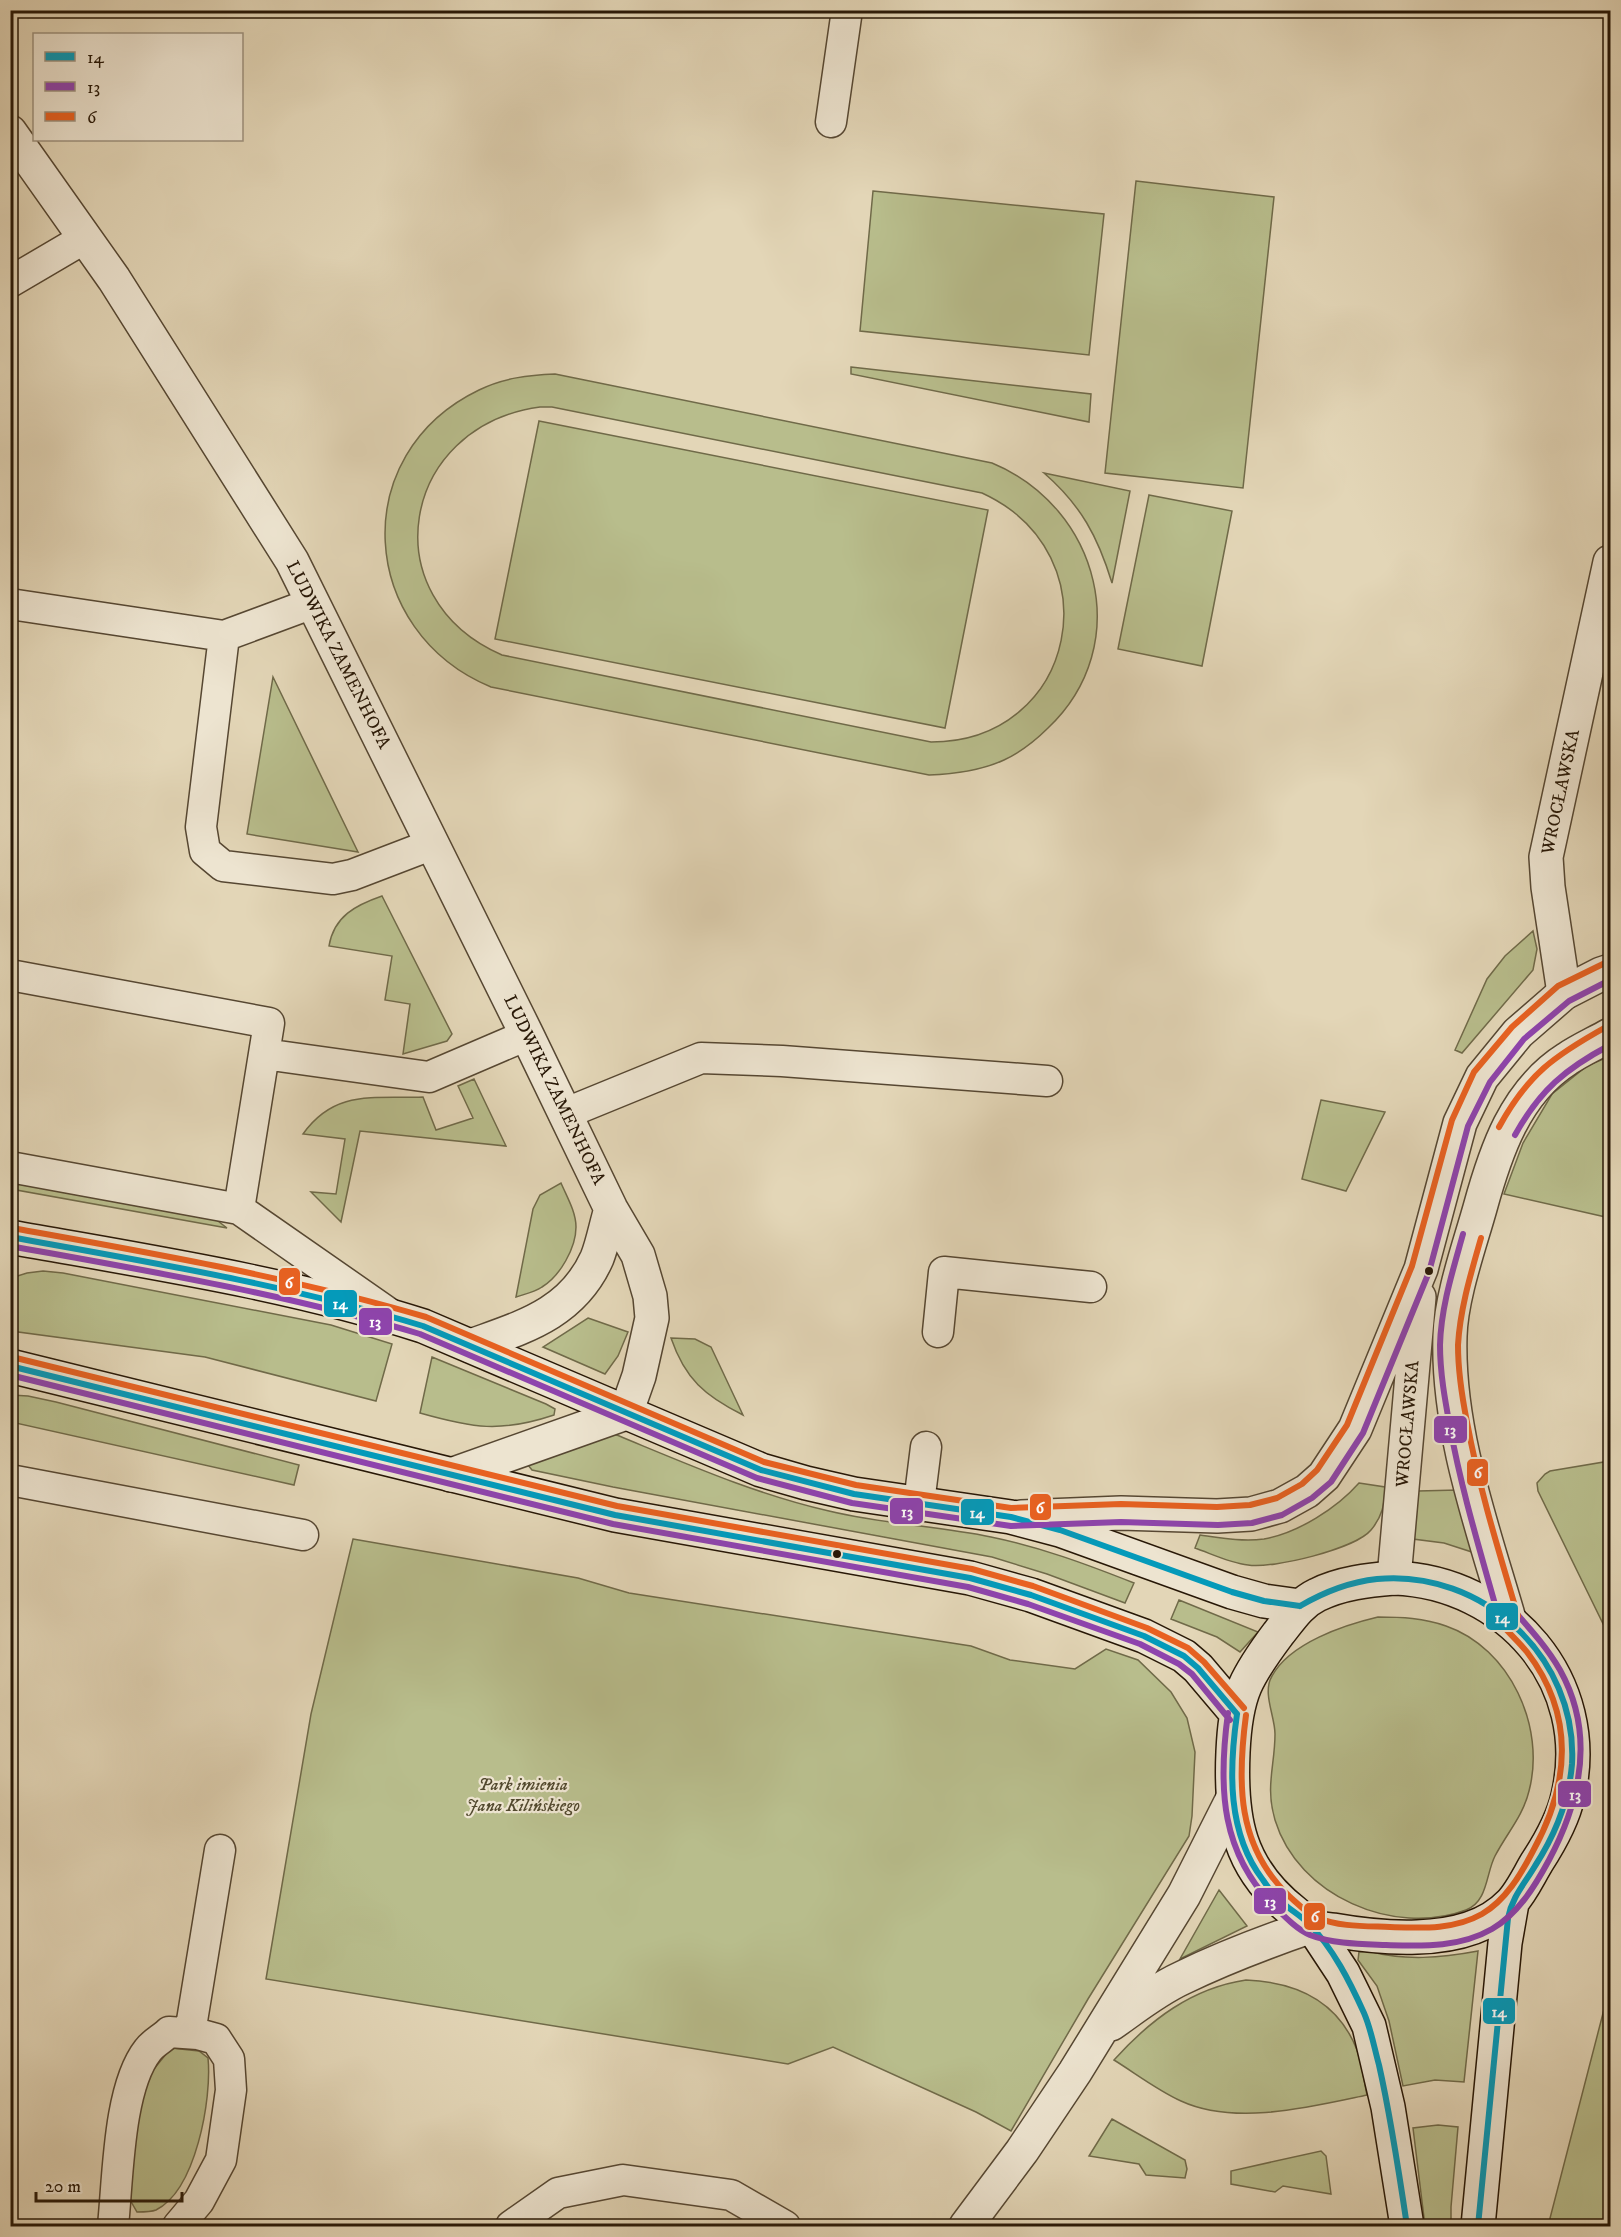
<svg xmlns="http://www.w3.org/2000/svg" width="1621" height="2237" font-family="'IM FELL DW Pica',serif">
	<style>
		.green { fill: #b8bd8c; stroke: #706a49; stroke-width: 1.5; fill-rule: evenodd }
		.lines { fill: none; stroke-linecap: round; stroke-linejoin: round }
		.service-casing { stroke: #564732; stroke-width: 33 }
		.minor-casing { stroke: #564732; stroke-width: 36 }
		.tertiary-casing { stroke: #564732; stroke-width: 36 }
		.secondary-casing { stroke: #271706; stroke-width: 36 }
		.service { stroke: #ede4d0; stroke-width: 30 }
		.minor { stroke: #ede4d0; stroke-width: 33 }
		.tertiary { stroke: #ede4d0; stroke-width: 33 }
		.secondary { stroke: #ede4d0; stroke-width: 33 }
		.bus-1-casing { stroke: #ede4d0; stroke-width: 10 }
		.bus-2-casing { stroke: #ede4d0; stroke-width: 10 }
		.bus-3-casing { stroke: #ede4d0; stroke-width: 10 }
		.bus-1 { stroke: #049aba; stroke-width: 6 }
		.bus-2 { stroke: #8e44ad; stroke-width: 6 }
		.bus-3 { stroke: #e86121; stroke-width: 6 }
		.bus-dot { fill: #271706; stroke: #ede4d0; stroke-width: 2 }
		.labels { text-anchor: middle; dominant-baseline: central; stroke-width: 4.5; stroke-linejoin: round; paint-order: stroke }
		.street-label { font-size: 18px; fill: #271706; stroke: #ede4d0 }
		.park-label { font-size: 18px; font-style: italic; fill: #52492e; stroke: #ede4d0 }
		.line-badge { stroke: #ede4d0; stroke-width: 2 }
		.badge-label { font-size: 16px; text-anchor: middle; font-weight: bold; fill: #fff }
	</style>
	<rect width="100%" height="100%" fill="#e3d6b7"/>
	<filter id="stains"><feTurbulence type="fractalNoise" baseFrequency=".00333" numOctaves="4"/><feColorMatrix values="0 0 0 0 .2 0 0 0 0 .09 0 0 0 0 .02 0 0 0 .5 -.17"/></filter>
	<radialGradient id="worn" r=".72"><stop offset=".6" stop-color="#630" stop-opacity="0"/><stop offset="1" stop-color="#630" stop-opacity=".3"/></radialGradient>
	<path class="green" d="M 1136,181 L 1274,197 L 1243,488 L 1105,473 Z
		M 873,191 L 1104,214 L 1089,355 L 860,331 Z
		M 851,367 L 1091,394 L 1089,422 L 851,374 Z
		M 555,374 L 992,463 C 1099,507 1136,645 1048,728 C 1035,741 1021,752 1004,760 C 980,771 955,774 929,775 L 491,687 C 358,632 346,454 479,390 C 503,378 529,375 555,374 ZM 540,407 L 552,407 L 982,493 C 1115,554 1077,742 931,742 L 502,655 C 371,598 400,426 540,407 Z
		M 539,421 L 988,510 L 945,728 L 495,639 Z
		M 1044,473 L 1130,491 L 1112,583 C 1098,537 1081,505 1044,473 Z
		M 1149,495 L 1232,511 L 1202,666 L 1118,649 Z
		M 273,677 L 358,852 L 247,834 Z
		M 382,896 L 452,1034 L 447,1041 L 403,1054 L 410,1004 L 385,1000 L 392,956 L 329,946 C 334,916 356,905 382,896 Z
		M 1533,931 L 1537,949 L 1533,970 L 1462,1053 L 1455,1050 L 1487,979 L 1505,956 Z
		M 1610,1056 L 1610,1218 L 1504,1194 L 1523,1143 L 1552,1094 L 1587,1066 Z
		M 474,1079 L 506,1146 L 360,1131 L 341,1222 L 311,1192 L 336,1194 L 345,1139 L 303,1134 C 335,1089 374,1099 423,1097 L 436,1130 L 473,1118 L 458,1086 Z
		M 1321,1100 L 1385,1112 L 1346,1191 L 1302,1179 Z
		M 10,1179 L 210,1215 L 227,1228 L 11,1189 Z
		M 561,1183 C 567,1197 576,1212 576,1227 C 576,1248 560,1276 542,1287 C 535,1292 525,1294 516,1297 L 533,1209 L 540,1195 Z
		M 43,1271 L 63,1273 L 331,1325 L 392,1344 L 376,1401 L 205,1357 L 11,1331 L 11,1278 L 27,1273 Z
		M 588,1318 L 628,1332 L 618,1356 L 605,1374 L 543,1347 Z
		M 671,1338 L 695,1339 L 711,1347 L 743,1415 C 705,1396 685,1379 671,1338 Z
		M 432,1357 L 546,1404 L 555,1409 L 554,1415 C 500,1433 473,1428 420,1413 Z
		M 11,1395 L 28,1396 L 56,1402 L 299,1465 L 294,1485 L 11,1422 Z
		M 602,1429 C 676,1459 750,1493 829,1511 C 882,1524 937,1526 991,1537 C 1040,1547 1086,1564 1134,1583 L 1125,1603 L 1047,1574 L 992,1557 L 613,1487 L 532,1470 L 528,1465 Z
		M 1610,1461 L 1610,1638 L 1538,1491 L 1537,1483 L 1545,1474 L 1550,1471 Z
		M 1359,1483 L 1385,1487 C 1385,1504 1382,1517 1371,1530 C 1355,1549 1273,1569 1248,1565 C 1230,1563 1212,1554 1195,1548 L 1200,1535 C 1221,1538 1243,1542 1264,1539 C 1298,1533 1337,1508 1359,1483 Z
		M 1458,1490 L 1475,1553 L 1444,1543 L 1413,1539 L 1418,1491 Z
		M 353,1539 L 578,1578 L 629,1593 L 971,1646 L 1010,1660 L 1075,1669 L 1106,1649 L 1138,1660 L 1171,1692 L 1187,1718 L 1195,1752 L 1192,1816 L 1189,1836 L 1088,1999 L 1011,2131 L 976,2112 L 833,2047 L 788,2064 L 266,1979 L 311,1714 Z
		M 1179,1600 L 1258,1632 L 1240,1652 L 1217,1637 L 1171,1619 Z
		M 1378,1617 C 1401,1617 1424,1618 1446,1626 C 1510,1648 1546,1727 1529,1791 C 1523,1816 1507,1833 1495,1856 C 1486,1873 1488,1902 1466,1910 C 1394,1937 1298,1896 1275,1820 C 1265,1786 1275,1766 1275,1734 C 1275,1716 1262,1693 1272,1676 C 1290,1643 1344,1625 1378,1617 Z
		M 1219,1890 L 1247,1926 L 1180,1959 Z
		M 1368,1951 C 1405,1961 1441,1958 1478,1951 L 1464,2082 L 1435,2080 L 1403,2086 L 1389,2021 L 1377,1986 L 1358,1960 L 1359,1952 Z
		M 1246,1980 C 1296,1982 1338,2001 1357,2050 C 1362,2064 1364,2081 1367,2095 C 1310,2107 1235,2126 1181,2101 C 1157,2090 1135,2073 1114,2060 C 1150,2020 1192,1988 1246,1980 Z
		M 1610,1983 L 1610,2226 L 1548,2226 L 1608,1994 Z
		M 171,2048 L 199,2051 L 208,2058 C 212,2099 196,2190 156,2210 C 151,2212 143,2212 137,2212 L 129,2198 L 130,2151 L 149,2075 Z
		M 1112,2119 L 1185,2160 L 1187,2169 L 1185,2178 L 1146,2175 L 1139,2164 L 1089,2156 Z
		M 1438,2125 L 1458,2127 L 1451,2207 L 1451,2226 L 1425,2226 L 1413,2128 Z
		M 1321,2151 L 1326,2156 L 1331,2194 L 1283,2186 L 1275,2192 L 1231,2184 L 1231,2171 Z"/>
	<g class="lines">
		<g class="service-casing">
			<path id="service" d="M 831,122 L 847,10
				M 10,282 L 85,238
				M 313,603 L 224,636 L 201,827 L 205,851 L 223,866 L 333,879 L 352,875 L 433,844
				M 10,604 L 224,636
				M 10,975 L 269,1023 L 239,1209
				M 264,1054 L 429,1077 L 527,1035
				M 564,1114 L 701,1058 L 782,1061 L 1047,1081
				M 10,1167 L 239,1209 L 387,1312
				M 938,1332 L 944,1272 L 1091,1287
				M 10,1480 L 303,1535
				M 919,1503 L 926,1447
				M 190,2033 L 220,1850
				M 113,2226 C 118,2179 118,2088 148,2050 C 153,2043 163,2038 169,2032 L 198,2034 L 216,2039 L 229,2059 L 231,2090 L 221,2160 L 199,2201 L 178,2226
				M 511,2226 L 558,2193 L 623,2180 L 731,2195 L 785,2226"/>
		</g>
		<g class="minor-casing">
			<path id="minor" d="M 10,132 L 114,279 L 292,561 L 527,1035 L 611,1209 L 638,1255 L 650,1296 L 652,1318 L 639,1376 L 626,1413 L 451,1475
				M 1564,993 L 1548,887 L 1546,857 L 1610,562
				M 471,1346 C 523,1327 572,1314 597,1258 C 603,1243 606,1225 611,1209
				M 1111,2024 C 1134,2008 1156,1990 1182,1978 C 1223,1958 1268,1941 1312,1926
				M 966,2226 L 1022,2151 L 1075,2072 L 1184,1895 L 1232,1800"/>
		</g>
		<g class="tertiary-casing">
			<path id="tertiary" d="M 1021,1517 L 1121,1513 L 1217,1516 L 1251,1514 L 1280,1506 L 1307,1491 L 1324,1476 L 1355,1429 L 1421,1269 L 1460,1123 L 1482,1077 L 1518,1033 L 1564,993 L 1601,974 L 1610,971
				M 1394,1578 L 1419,1297
				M 1509,1619 C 1483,1529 1447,1431 1450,1336 C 1451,1297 1469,1247 1480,1208 C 1495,1153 1515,1092 1567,1059 C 1580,1050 1596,1043 1610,1035"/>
		</g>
		<g class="secondary-casing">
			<path id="secondary" d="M 10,1237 C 149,1262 289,1283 423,1326 L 761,1470 L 806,1483 L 854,1494 L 1011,1517 L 1060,1530 L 1232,1592 L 1264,1601 L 1300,1606
				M 10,1366 L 615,1515 L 970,1578 L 1031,1595 L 1144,1636 L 1184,1656 L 1198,1668 L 1237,1714
				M 1394,1578 C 1507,1582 1595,1681 1568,1796 C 1563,1819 1550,1842 1537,1862 C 1529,1875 1521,1893 1510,1904 C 1486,1929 1450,1936 1417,1937 C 1389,1938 1361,1935 1333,1930 C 1326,1929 1317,1929 1311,1926 C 1305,1923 1299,1916 1294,1912 C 1238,1868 1230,1819 1233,1752 C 1234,1730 1236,1707 1245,1686 C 1253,1668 1266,1650 1278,1634 C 1290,1619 1300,1603 1317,1595 C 1341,1583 1369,1580 1394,1578 Z
				M 1312,1926 L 1343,1973 L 1369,2026 L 1388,2107 L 1407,2226
				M 1478,2226 L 1505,1943 L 1512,1903"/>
		</g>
		<use href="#service" class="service"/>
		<use href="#minor" class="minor"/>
		<use href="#tertiary" class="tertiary"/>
		<use href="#secondary" class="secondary"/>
		<g class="bus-1-casing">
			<path id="bus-1" d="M 10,1237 C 149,1262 288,1285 423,1326 L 761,1470 L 854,1494 L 1011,1517 L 1060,1530 L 1232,1592 L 1264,1601 L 1300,1606
				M 10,1366 L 615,1515 L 970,1578 L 1031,1595 L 1144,1636 L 1184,1656 L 1198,1668 L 1237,1714
				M 1300,1606 C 1324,1592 1349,1582 1377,1579 C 1482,1569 1578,1657 1572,1764 C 1569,1801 1555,1835 1535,1866 C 1525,1883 1512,1897 1508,1918 L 1478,2226
				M 1237,1714 C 1229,1770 1227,1833 1263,1880 C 1269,1889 1276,1898 1284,1904 C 1292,1911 1301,1916 1309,1924 C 1333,1948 1350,1982 1364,2013 C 1371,2029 1374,2047 1379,2065 C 1391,2118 1399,2172 1407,2226"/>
		</g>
		<g class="bus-2-casing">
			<path id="bus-2" d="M 1515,1135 C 1540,1090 1565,1069 1610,1045
				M 1463,1234 C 1453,1270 1441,1307 1440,1345 C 1440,1373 1445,1400 1450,1427 C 1462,1493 1482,1557 1500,1622
				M 10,1246 C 148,1271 286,1294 420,1334 L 757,1478 L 852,1503 L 1011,1526 L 1121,1522 L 1218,1525 L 1252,1523 L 1282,1515 L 1312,1498 L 1331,1482 L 1363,1433 L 1429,1272 L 1468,1126 L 1490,1082 L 1524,1039 L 1569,1001 L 1610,980
				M 10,1375 L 613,1524 L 968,1587 L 1028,1604 L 1140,1644 L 1179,1664 L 1192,1674 L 1230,1720
				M 1228,1713 C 1218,1787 1220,1855 1278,1910 C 1287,1919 1298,1930 1310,1935 C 1333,1944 1361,1944 1386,1945 C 1422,1946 1459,1948 1492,1929 C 1518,1914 1535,1886 1549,1860 C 1581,1800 1595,1733 1560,1670 C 1548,1649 1532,1631 1516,1613"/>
		</g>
		<g class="bus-3-casing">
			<path id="bus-3" d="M 1499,1127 C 1528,1074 1554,1056 1606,1027
				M 12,1228 C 151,1253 290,1277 426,1317 L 764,1462 L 856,1485 L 1011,1508 L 1121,1504 L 1217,1507 L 1250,1505 L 1277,1498 L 1302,1484 L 1317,1470 L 1347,1425 L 1412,1266 L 1452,1120 L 1474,1072 L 1512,1027 L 1558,986 L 1607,962
				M 1481,1238 C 1471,1273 1460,1309 1458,1345 C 1458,1371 1462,1397 1467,1422 C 1479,1488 1499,1552 1518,1616
				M 12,1357 L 617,1506 L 972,1569 L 1033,1586 L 1147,1628 L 1188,1648 L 1204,1662 L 1244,1708
				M 1246,1715 C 1237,1783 1237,1846 1289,1896 C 1298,1904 1307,1914 1318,1918 C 1339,1927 1367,1926 1390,1927 C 1421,1928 1454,1930 1482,1914 C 1506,1900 1521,1874 1533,1851 C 1570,1784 1575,1715 1527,1652 C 1519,1642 1510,1634 1502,1625"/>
		</g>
		<use href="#bus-1" class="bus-1"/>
		<use href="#bus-2" class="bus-2"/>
		<use href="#bus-3" class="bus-3"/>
	</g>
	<g class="bus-dot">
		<circle cx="1429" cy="1271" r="5"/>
		<circle cx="837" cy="1554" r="5"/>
	</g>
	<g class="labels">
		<g class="street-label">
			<text transform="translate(338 655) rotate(63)">LUDWIKA ZAMENHOFA</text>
			<text transform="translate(1561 792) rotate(-78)">WROCŁAWSKA</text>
			<text transform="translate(554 1090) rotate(64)">LUDWIKA ZAMENHOFA</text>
			<text transform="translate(1408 1424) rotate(-85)">WROCŁAWSKA</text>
		</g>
		<g class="park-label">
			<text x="523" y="1785">Park imienia<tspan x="523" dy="21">Jana Kilińskiego</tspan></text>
		</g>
	</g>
	<g class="line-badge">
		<rect x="278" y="1267" width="23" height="29" rx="6" fill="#e86121"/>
		<rect x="323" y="1289" width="35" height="29" rx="6" fill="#049aba"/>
		<rect x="358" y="1307" width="35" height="29" rx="6" fill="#8e44ad"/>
		<rect x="1433" y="1415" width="35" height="29" rx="6" fill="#8e44ad"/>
		<rect x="1466" y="1458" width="23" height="29" rx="6" fill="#e86121"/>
		<rect x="1029" y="1493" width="23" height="28" rx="6" fill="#e86121"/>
		<rect x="889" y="1497" width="35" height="28" rx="6" fill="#8e44ad"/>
		<rect x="960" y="1498" width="35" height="28" rx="6" fill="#049aba"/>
		<rect x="1485" y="1602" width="34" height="29" rx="6" fill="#049aba"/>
		<rect x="1557" y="1780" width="35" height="28" rx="6" fill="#8e44ad"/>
		<rect x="1253" y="1887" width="34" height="28" rx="6" fill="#8e44ad"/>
		<rect x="1303" y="1902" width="23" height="29" rx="6" fill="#e86121"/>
		<rect x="1482" y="1997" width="34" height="28" rx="6" fill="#049aba"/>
	</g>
	<g class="badge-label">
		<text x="289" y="1288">6</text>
		<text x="340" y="1309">14</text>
		<text x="375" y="1327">13</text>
		<text x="1450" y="1435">13</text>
		<text x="1478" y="1478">6</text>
		<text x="1040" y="1513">6</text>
		<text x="907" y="1517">13</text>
		<text x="977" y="1518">14</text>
		<text x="1502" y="1623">14</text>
		<text x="1575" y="1800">13</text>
		<text x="1270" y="1907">13</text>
		<text x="1315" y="1922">6</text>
		<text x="1499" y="2017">14</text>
	</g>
	<rect width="1621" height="2237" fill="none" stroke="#e3d6b7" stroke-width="36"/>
	<rect x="12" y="12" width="1597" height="2213" fill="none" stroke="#271706" stroke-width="3"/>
	<rect x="18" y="18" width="1585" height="2201" fill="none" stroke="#271706" stroke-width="1.5"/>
	<rect x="33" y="33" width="210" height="108" fill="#ede4d0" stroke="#9e927f" stroke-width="1.5"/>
	<rect x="45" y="52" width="30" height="9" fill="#049aba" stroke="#9e927f" stroke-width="1.5"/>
	<text x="87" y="63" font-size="18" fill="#271706">14</text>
	<rect x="45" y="82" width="30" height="9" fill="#8e44ad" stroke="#9e927f" stroke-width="1.5"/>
	<text x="87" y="93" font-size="18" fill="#271706">13</text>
	<rect x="45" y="112" width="30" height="9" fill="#e86121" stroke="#9e927f" stroke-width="1.5"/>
	<text x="87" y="123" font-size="18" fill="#271706">6</text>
	<path d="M36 2192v9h146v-9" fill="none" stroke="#271706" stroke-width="3"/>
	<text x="45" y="2192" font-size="18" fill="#271706" stroke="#ede4d0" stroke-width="4.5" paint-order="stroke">20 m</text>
	<rect width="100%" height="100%" filter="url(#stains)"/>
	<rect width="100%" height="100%" fill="url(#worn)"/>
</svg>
